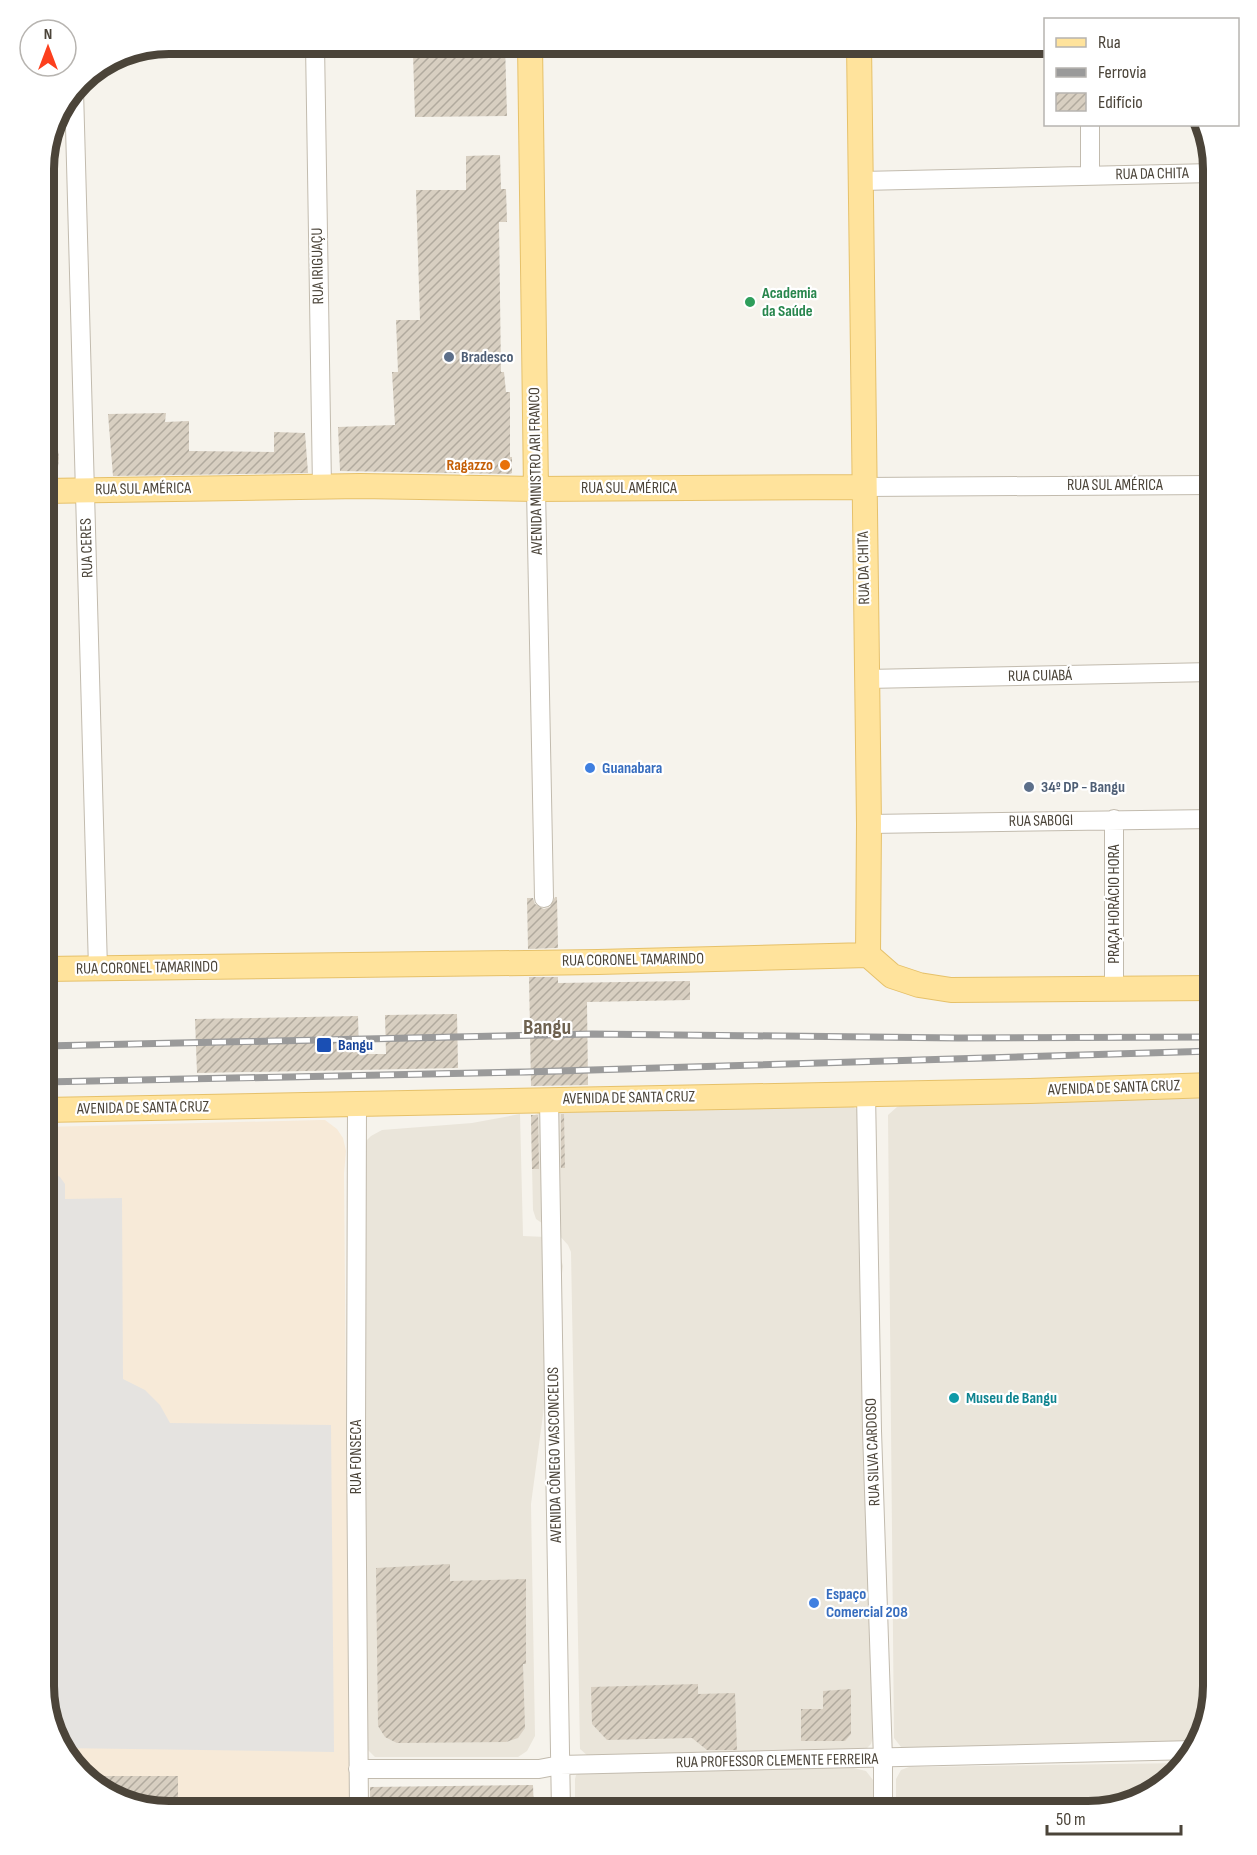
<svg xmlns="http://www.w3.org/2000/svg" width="1257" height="1855" font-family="'Sofia Sans Condensed',sans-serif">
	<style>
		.residential { fill: #eae5da }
		.commercial { fill: #f7ead8 }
		.parking { fill: #e5e3e0 }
		.building { fill: url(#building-hatch) }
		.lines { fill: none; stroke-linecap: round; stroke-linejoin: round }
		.minor-casing { stroke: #c2bbae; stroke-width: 20 }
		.major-casing { stroke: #e6c16a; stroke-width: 26 }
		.minor { stroke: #fff; stroke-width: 18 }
		.major { stroke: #ffe39c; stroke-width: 24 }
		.rail-casing { stroke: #9a9a9a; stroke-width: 7 }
		.rail { stroke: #fff; stroke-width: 4.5; stroke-dasharray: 14; stroke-linecap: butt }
		.leisure-dot { fill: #2e9e5b; stroke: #fff; stroke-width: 2 }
		.service-dot { fill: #5c6f8a; stroke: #fff; stroke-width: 2 }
		.food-dot { fill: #e8710a; stroke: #fff; stroke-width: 2 }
		.shop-dot { fill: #3f7fe0; stroke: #fff; stroke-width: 2 }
		.transit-dot { fill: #1a4fb4; stroke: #fff; stroke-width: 2 }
		.culture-dot { fill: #0f9aa8; stroke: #fff; stroke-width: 2 }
		.labels { text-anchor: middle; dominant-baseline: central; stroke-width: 4.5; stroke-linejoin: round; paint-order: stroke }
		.street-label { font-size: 16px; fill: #4b4439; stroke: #fff }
		.leisure-label { font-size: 16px; font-weight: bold; fill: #27864d; stroke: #fff; text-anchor: start }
		.service-label { font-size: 16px; font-weight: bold; fill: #4e5e75; stroke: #fff; text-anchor: start }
		.food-label { font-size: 16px; font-weight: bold; fill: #c56008; stroke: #fff; text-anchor: end }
		.shop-label { font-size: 16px; font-weight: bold; fill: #366cbe; stroke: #fff; text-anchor: start }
		.transit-label { font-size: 16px; font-weight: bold; fill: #164399; stroke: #fff; text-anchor: start }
		.culture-label { font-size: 16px; font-weight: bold; fill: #0d838f; stroke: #fff; text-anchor: start }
		.district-label { font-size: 22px; font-weight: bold; fill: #6e6250; stroke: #fff }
		.rim { fill: none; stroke: #4b4439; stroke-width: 8 }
	</style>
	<defs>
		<pattern id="building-hatch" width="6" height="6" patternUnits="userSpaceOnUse" patternTransform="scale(1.5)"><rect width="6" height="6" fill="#d8cfc1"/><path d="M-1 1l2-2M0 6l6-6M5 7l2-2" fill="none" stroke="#b1aa9e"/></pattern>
	</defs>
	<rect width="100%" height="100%" fill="#f6f3ec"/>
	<path class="residential" d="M 1213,1095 L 1213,1686 L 1197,1748 L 909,1750 L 901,1747 L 894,1738 L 888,1115 L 897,1107 L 908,1104 Z
		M 848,1104 L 862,1112 L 873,1737 L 871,1744 L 865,1750 L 588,1756 L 580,1749 L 571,1252 L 568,1245 L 558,1234 L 536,1219 L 533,1210 L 531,1121 L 533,1116 L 538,1113 Z
		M 520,1114 L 523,1236 L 546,1237 L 559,1252 L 563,1266 L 531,1504 L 535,1736 L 527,1751 L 518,1757 L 375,1757 L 368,1750 L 360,1155 L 367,1140 L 371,1136 L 382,1130 L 472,1123 Z
		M 1183,1763 L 1150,1795 L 1088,1811 L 896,1811 L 896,1779 L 901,1770 L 909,1767 Z
		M 854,1768 L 866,1771 L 873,1780 L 873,1811 L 575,1811 L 575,1779 L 576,1775 L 580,1773 Z"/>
	<path class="commercial" d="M 320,1120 L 325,1120 L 337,1129 L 343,1138 L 346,1151 L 344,1173 L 346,1404 L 351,1811 L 161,1811 L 106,1795 L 60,1748 L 44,1686 L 44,1127 Z"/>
	<path class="parking" d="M 44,1172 L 52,1172 L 60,1177 L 65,1184 L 65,1199 L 122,1198 L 123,1379 L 145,1390 L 160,1405 L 170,1423 L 331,1425 L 334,1752 L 60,1748 L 44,1686 Z"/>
	<path class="building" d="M 419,44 L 505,44 L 507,116 L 415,117 L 413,54 L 419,54 Z
		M 500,155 L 501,189 L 506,189 L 507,222 L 499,222 L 501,372 L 504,372 L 506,392 L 510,392 L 510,457 L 512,457 L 512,473 L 510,474 L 340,471 L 338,427 L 395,425 L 392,372 L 398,372 L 396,320 L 420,320 L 416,190 L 466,190 L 466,156 Z
		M 44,410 L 53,410 L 59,458 L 58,467 L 54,477 L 44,477 Z
		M 166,413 L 165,422 L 189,421 L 189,451 L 274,452 L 274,432 L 305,433 L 308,473 L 113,476 L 108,414 Z
		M 555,897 L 557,897 L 558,948 L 528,949 L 527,898 L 533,898 L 535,904 L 544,909 L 550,907 Z
		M 529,977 L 558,977 L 558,983 L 690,981 L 690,1000 L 587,1002 L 588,1085 L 531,1086 Z
		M 457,1014 L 458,1068 L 197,1073 L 195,1019 L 358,1016 L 359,1054 L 386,1054 L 385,1015 Z
		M 561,1114 L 564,1114 L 565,1168 L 561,1168 Z
		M 531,1115 L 538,1115 L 539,1169 L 532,1169 Z
		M 450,1564 L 450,1581 L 526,1579 L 526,1664 L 523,1664 L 525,1728 L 518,1738 L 506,1742 L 397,1743 L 385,1737 L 378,1726 L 376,1568 Z
		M 698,1684 L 698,1694 L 735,1693 L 737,1750 L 707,1750 L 692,1738 L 607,1740 L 592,1724 L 591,1687 Z
		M 851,1689 L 851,1734 L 845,1741 L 801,1741 L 801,1709 L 823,1709 L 823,1691 Z
		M 87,1776 L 178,1776 L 178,1811 L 161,1811 L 106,1795 Z
		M 533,1785 L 534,1811 L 370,1811 L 370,1787 Z"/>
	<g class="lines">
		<g class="minor-casing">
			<path id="minor" d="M 315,44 L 322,488
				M 74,90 L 98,969
				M 1090,124 L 1090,175
				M 861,181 L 1213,173
				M 863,487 L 1213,485
				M 536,489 L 544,898
				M 866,679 L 1213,672
				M 869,824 L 1213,819
				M 1114,989 L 1114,819
				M 866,1093 L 872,1431 L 883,1759 L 883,1811
				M 549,1099 L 561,1811
				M 357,1103 L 356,1443 L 359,1811
				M 358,1769 L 539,1769 L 560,1765 L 1195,1750"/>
		</g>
		<g class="major-casing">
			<path id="major" d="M 530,44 L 536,489
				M 859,44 L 869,824 L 868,955
				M 44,491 L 360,486 L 536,489 L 863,487
				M 44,969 L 598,962 L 868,955 L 892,976 L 919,985 L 951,990 L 1213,988
				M 44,1110 L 1030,1091 L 1213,1085"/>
		</g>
		<use href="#minor" class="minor"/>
		<use href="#major" class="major"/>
		<g class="rail-casing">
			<path id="rail" d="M 44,1046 L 592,1034 L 958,1038 L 1213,1037
				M 44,1082 L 526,1072 L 1213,1051"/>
		</g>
		<use href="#rail" class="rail"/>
	</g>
	<circle class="leisure-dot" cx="750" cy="302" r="6"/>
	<g class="service-dot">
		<circle cx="449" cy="357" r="6"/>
		<circle cx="1029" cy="787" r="6"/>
	</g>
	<circle class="food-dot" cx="505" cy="465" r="6"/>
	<g class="shop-dot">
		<circle cx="590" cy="768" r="6"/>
		<circle cx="814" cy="1603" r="6"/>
	</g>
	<rect class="transit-dot" x="316" y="1037" width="16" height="16" rx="3"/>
	<circle class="culture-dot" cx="954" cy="1398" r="6"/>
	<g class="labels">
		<g class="street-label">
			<text transform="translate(1152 174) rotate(-1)">RUA DA CHITA</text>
			<text transform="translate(318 266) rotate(-91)">RUA IRIGUAÇU</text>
			<text transform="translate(536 471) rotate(-91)">AVENIDA MINISTRO ARI FRANCO</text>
			<text x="1115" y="485">RUA SUL AMÉRICA</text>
			<text x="629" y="488">RUA SUL AMÉRICA</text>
			<text transform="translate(143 489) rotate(-1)">RUA SUL AMÉRICA</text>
			<text transform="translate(87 548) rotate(-92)">RUA CERES</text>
			<text transform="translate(864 568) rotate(-91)">RUA DA CHITA</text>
			<text transform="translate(1040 676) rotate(-1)">RUA CUIABÁ</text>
			<text transform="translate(1041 821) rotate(-1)">RUA SABOGI</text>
			<text transform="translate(1114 904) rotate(-90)">PRAÇA HORÁCIO HORA</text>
			<text transform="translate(633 960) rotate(-1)">RUA CORONEL TAMARINDO</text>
			<text transform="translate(147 968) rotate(-1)">RUA CORONEL TAMARINDO</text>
			<text transform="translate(1114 1088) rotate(-2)">AVENIDA DE SANTA CRUZ</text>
			<text transform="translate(629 1098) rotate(-1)">AVENIDA DE SANTA CRUZ</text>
			<text transform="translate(143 1108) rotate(-1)">AVENIDA DE SANTA CRUZ</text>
			<text transform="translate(873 1452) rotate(-92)">RUA SILVA CARDOSO</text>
			<text transform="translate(555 1455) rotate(-91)">AVENIDA CÔNEGO VASCONCELOS</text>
			<text transform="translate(356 1457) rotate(-90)">RUA FONSECA</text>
			<text transform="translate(777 1761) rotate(-1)">RUA PROFESSOR CLEMENTE FERREIRA</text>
		</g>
		<g class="leisure-label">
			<text x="762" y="293">Academia<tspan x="762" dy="18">da Saúde</tspan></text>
		</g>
		<g class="service-label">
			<text x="461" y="357">Bradesco</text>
			<text x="1041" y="787">34º DP - Bangu</text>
		</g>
		<g class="food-label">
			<text x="493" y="465">Ragazzo</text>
		</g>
		<g class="shop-label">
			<text x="602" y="768">Guanabara</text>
			<text x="826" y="1594">Espaço<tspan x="826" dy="18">Comercial 208</tspan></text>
		</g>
		<g class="transit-label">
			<text x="338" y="1045">Bangu</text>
		</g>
		<g class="culture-label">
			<text x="966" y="1398">Museu de Bangu</text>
		</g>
		<g class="district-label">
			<text x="547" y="1027">Bangu</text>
		</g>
	</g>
	<path d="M0 0H1257V1855H0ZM169 54H1088A115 115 0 0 1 1203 169V1686A115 115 0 0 1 1088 1801H169A115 115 0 0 1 54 1686V169A115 115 0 0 1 169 54Z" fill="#fff" fill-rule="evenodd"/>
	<path class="rim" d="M169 54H1088A115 115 0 0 1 1203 169V1686A115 115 0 0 1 1088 1801H169A115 115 0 0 1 54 1686V169A115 115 0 0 1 169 54Z"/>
	<rect x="1044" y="18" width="195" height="108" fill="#ffffff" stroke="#b7b4b0" stroke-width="1.5"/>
	<rect x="1056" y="38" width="30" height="9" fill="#ffe39c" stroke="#b7b4b0" stroke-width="1.5"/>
	<text x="1098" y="48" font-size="18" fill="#4b4439">Rua</text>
	<rect x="1056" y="68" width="30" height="9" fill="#9a9a9a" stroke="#b7b4b0" stroke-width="1.5"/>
	<text x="1098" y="78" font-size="18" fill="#4b4439">Ferrovia</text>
	<rect x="1056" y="93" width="30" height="18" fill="url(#building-hatch)" stroke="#b7b4b0" stroke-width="1.5"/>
	<text x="1098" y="108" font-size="18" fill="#4b4439">Edifício</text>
	<g transform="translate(48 48)"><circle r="28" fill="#ffffff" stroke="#b7b4b0" stroke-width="1.5"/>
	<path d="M0-4.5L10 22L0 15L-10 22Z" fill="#fc3f1d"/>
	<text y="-9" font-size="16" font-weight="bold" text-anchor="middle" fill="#4b4439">N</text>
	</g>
	<path d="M1047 1825v9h134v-9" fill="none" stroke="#4b4439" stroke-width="3"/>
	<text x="1056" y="1825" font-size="18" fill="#4b4439" stroke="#ffffff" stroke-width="4.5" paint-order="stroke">50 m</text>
</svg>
